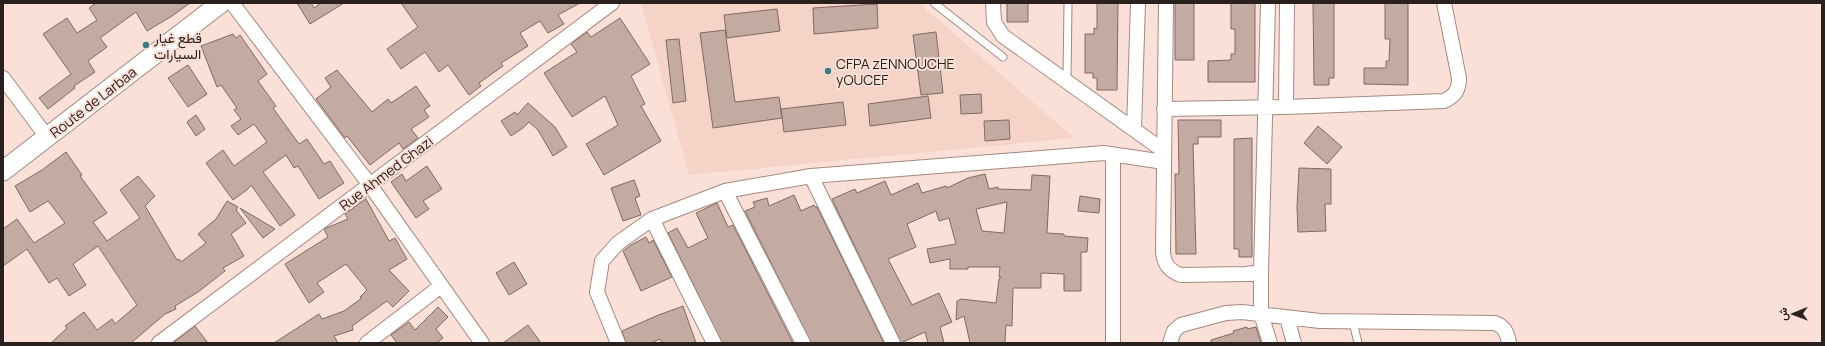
<svg xmlns="http://www.w3.org/2000/svg" width="1825" height="346" font-family="Manrope,Vazirmatn,sans-serif">
	<style>
		.built { fill: #f5d3c7 }
		.building { fill: #c4aba2; stroke: #816a62; fill-rule: evenodd }
		.lines { fill: none; stroke-linecap: round; stroke-linejoin: round }
		.service-casing { stroke: #a28a81; stroke-width: 9 }
		.minor-casing { stroke: #a28a81; stroke-width: 16 }
		.secondary-casing { stroke: #a28a81; stroke-width: 21 }
		.service { stroke: #fff; stroke-width: 7 }
		.minor { stroke: #fff; stroke-width: 14 }
		.secondary { stroke: #fff; stroke-width: 19 }
		.poi-dot { fill: #357e83; stroke: #fae0d6; stroke-width: 1.5 }
		.labels { text-anchor: middle; dominant-baseline: central; stroke-width: 4; stroke-linejoin: round; paint-order: stroke }
		.poi-label { font-size: 14px; fill: #2a201d; stroke: #fae0d6; text-anchor: start }
		.street-label { font-size: 14px; fill: #2a201d; stroke: #fae0d6 }
	</style>
	<rect width="100%" height="100%" fill="#fae0d6"/>
	<path class="built" d="M 641,3 L 919,3 L 1074,138 L 689,175 Z"/>
	<path class="building" d="M 96,3 L 190,3 L 172,16 L 147,31 L 136,12 L 100,38 L 107,47 L 88,61 L 95,72 L 74,86 L 75,88 L 48,109 L 39,98 L 71,74 L 43,34 L 67,18 L 77,33 L 97,20 L 89,8 Z
		M 297,3 L 311,3 L 314,8 L 321,3 L 344,3 L 310,24 Z
		M 401,3 L 580,3 L 558,15 L 564,24 L 548,33 L 540,21 L 520,33 L 528,46 L 501,63 L 503,66 L 479,83 L 481,86 L 469,95 L 448,65 L 439,72 L 425,52 L 401,69 L 387,49 L 418,27 Z
		M 1007,3 L 1028,3 L 1028,22 L 1007,22 Z
		M 1097,3 L 1118,3 L 1117,90 L 1097,90 L 1097,78 L 1093,78 L 1093,73 L 1085,73 L 1085,34 L 1094,34 L 1094,28 L 1097,29 Z
		M 1175,3 L 1194,3 L 1194,60 L 1175,60 Z
		M 1231,3 L 1255,3 L 1255,82 L 1208,82 L 1208,61 L 1231,60 L 1231,54 L 1235,54 L 1235,29 L 1231,29 Z
		M 1313,3 L 1334,3 L 1334,78 L 1329,78 L 1329,85 L 1314,85 Z
		M 1385,3 L 1408,3 L 1408,85 L 1364,84 L 1364,68 L 1386,68 L 1386,61 L 1389,61 L 1390,39 L 1385,39 Z
		M 877,4 L 878,28 L 814,34 L 813,8 Z
		M 777,9 L 780,31 L 727,38 L 724,15 Z
		M 620,18 L 650,64 L 631,76 L 645,104 L 641,106 L 661,141 L 604,175 L 586,144 L 618,125 L 605,96 L 572,117 L 544,73 L 577,52 L 571,44 L 587,32 L 591,37 Z
		M 725,30 L 735,102 L 779,97 L 782,118 L 713,128 L 700,33 Z
		M 936,32 L 943,93 L 921,95 L 913,35 Z
		M 233,34 L 236,38 L 240,35 L 267,74 L 258,81 L 276,106 L 273,108 L 299,144 L 307,139 L 324,164 L 330,161 L 344,183 L 319,199 L 298,166 L 294,168 L 286,155 L 263,172 L 295,215 L 280,226 L 251,185 L 248,189 L 233,200 L 206,163 L 223,150 L 234,166 L 267,142 L 254,124 L 238,135 L 231,126 L 241,119 L 234,110 L 237,108 L 221,85 L 217,87 L 201,46 Z
		M 679,39 L 686,101 L 673,103 L 666,40 Z
		M 188,65 L 207,94 L 188,107 L 168,78 Z
		M 337,70 L 372,112 L 388,99 L 391,103 L 416,86 L 430,106 L 424,110 L 429,117 L 411,129 L 418,138 L 403,149 L 399,143 L 370,165 L 347,136 L 345,138 L 316,99 L 331,87 L 325,78 Z
		M 981,94 L 982,113 L 961,114 L 960,95 Z
		M 928,96 L 931,118 L 870,126 L 868,104 Z
		M 843,102 L 846,125 L 784,132 L 781,109 Z
		M 528,103 L 555,127 L 567,147 L 553,156 L 538,130 L 529,122 L 523,128 L 511,136 L 501,121 L 515,112 L 517,115 Z
		M 196,115 L 205,129 L 196,136 L 187,122 Z
		M 1009,120 L 1010,139 L 985,141 L 984,121 Z
		M 1178,120 L 1221,120 L 1221,137 L 1198,137 L 1198,144 L 1193,144 L 1196,254 L 1176,254 L 1175,174 L 1179,174 Z
		M 1318,126 L 1342,147 L 1327,164 L 1304,143 Z
		M 1252,138 L 1252,257 L 1239,257 L 1239,249 L 1234,249 L 1234,139 Z
		M 66,152 L 82,175 L 80,176 L 107,213 L 93,222 L 107,241 L 140,218 L 120,190 L 138,176 L 155,196 L 145,206 L 177,260 L 179,259 L 181,262 L 206,243 L 198,234 L 216,219 L 227,201 L 238,207 L 236,210 L 246,223 L 231,234 L 244,256 L 223,268 L 225,271 L 198,292 L 175,306 L 176,309 L 165,314 L 131,343 L 51,343 L 67,328 L 65,326 L 84,312 L 97,330 L 112,319 L 115,324 L 137,305 L 98,246 L 73,264 L 86,285 L 69,296 L 57,278 L 49,283 L 27,249 L 3,266 L 3,229 L 17,219 L 34,243 L 65,223 L 48,201 L 30,212 L 15,186 L 42,170 Z
		M 427,166 L 442,189 L 423,201 L 429,209 L 416,218 L 391,182 L 402,174 L 406,181 Z
		M 1299,168 L 1331,169 L 1331,204 L 1325,204 L 1326,231 L 1298,232 L 1297,207 Z
		M 985,174 L 989,189 L 998,187 L 998,189 L 1031,190 L 1032,175 L 1050,176 L 1047,233 L 1064,234 L 1064,236 L 1088,238 L 1087,252 L 1081,252 L 1081,291 L 1064,291 L 1064,274 L 1041,273 L 1041,288 L 1013,288 L 1012,326 L 1006,325 L 1005,343 L 970,343 L 964,316 L 956,320 L 957,301 L 961,299 L 996,303 L 999,279 L 1001,277 L 999,277 L 1000,267 L 968,267 L 968,269 L 950,269 L 950,259 L 930,263 L 927,249 L 956,244 L 949,218 L 939,221 L 936,211 L 907,224 L 916,247 L 888,259 L 912,305 L 939,293 L 952,322 L 940,327 L 944,343 L 928,343 L 925,332 L 901,343 L 832,199 L 855,189 L 857,193 L 885,181 L 891,195 L 918,183 L 922,193 L 946,186 L 947,188 L 968,178 ZM 1007,202 L 1004,233 L 982,231 L 976,209 Z
		M 634,180 L 640,196 L 635,198 L 641,215 L 623,221 L 611,188 Z
		M 794,195 L 801,211 L 814,205 L 815,207 L 817,207 L 884,343 L 811,343 L 745,211 L 755,207 L 753,202 L 767,198 L 769,206 Z
		M 1080,196 L 1100,199 L 1099,213 L 1078,211 Z
		M 366,199 L 389,241 L 395,238 L 407,259 L 389,270 L 409,291 L 393,307 L 387,301 L 352,326 L 353,330 L 334,336 L 338,343 L 274,343 L 319,314 L 322,319 L 344,311 L 362,298 L 360,297 L 367,290 L 346,264 L 317,283 L 324,292 L 309,303 L 285,264 L 328,237 L 324,229 L 348,219 L 345,214 Z
		M 717,203 L 728,227 L 733,225 L 793,343 L 722,343 L 668,233 L 677,228 L 688,248 L 708,238 L 696,213 Z
		M 240,208 L 275,229 L 263,238 Z
		M 646,237 L 649,243 L 653,240 L 672,277 L 641,291 L 623,251 L 631,245 Z
		M 514,262 L 527,284 L 509,295 L 496,273 Z
		M 683,306 L 696,343 L 662,343 L 660,339 L 651,343 L 626,343 L 622,331 L 656,316 Z
		M 438,307 L 448,317 L 436,329 L 443,338 L 436,343 L 397,343 L 391,335 L 409,322 L 415,330 Z
		M 528,325 L 541,343 L 503,343 Z
		M 195,326 L 208,343 L 173,343 Z
		M 1247,327 L 1247,329 L 1256,327 L 1261,343 L 1211,343 L 1211,340 L 1234,333 L 1233,331 Z"/>
	<g class="lines">
		<g class="service-casing">
			<path id="service" d="M 934,3 L 1003,57
				M 1067,80 L 1068,3
				M 1353,322 L 1358,343"/>
		</g>
		<g class="minor-casing">
			<path id="minor" d="M 232,3 L 370,185 L 482,343
				M 993,3 L 994,22 L 1003,36 L 1164,151
				M 1166,3 L 1163,252 C 1164,264 1169,271 1181,275 L 1246,274 L 1261,272 L 1268,3
				M 3,78 L 47,137
				M 1286,107 L 1287,3
				M 1164,109 L 1286,107 L 1444,101 C 1455,96 1459,90 1459,78 L 1444,3
				M 1134,129 L 1138,3
				M 811,176 L 893,343
				M 725,191 L 803,343
				M 652,219 L 714,343
				M 1261,272 L 1261,314 L 1270,343
				M 1287,318 L 1294,343
				M 159,343 L 612,3
				M 367,343 L 441,286
				M 618,343 L 597,292 L 602,261 L 618,243 L 652,219 L 725,191 L 811,176 L 1104,153 L 1164,162
				M 1113,343 L 1113,155
				M 1170,343 L 1174,331 L 1181,325 L 1226,313 L 1242,312 L 1320,321 L 1495,323 C 1505,327 1507,333 1509,343"/>
		</g>
		<g class="secondary-casing">
			<path id="secondary" d="M 3,171 L 221,3"/>
		</g>
		<use href="#service" class="service"/>
		<use href="#minor" class="minor"/>
		<use href="#secondary" class="secondary"/>
	</g>
	<g class="poi-dot">
		<circle cx="146" cy="45" r="4"/>
		<circle cx="828" cy="71" r="4"/>
	</g>
	<g class="labels">
		<g class="poi-label">
			<text x="154" y="37">قطع غيار<tspan x="154" dy="16">السيارات</tspan></text>
			<text x="836" y="63">CFPA zENNOUCHE<tspan x="836" dy="16">yOUCEF</tspan></text>
		</g>
		<g class="street-label">
			<text transform="translate(93 102) rotate(-38)">Route de Larbaa</text>
			<text transform="translate(386 173) rotate(-37)">Rue Ahmed Ghazi</text>
		</g>
	</g>
	<rect width="1825" height="346" fill="none" stroke="#2a201d" stroke-width="8"/>
	<g transform="translate(1793 314) rotate(269)" stroke="#fae0d6" stroke-width="3" paint-order="stroke">
	<path d="M0-3L7 15L0 10L-7 15Z" fill="#2a201d"/>
	<text y="-6" font-size="11" font-weight="bold" text-anchor="middle" fill="#2a201d">ش</text>
	</g>
</svg>
